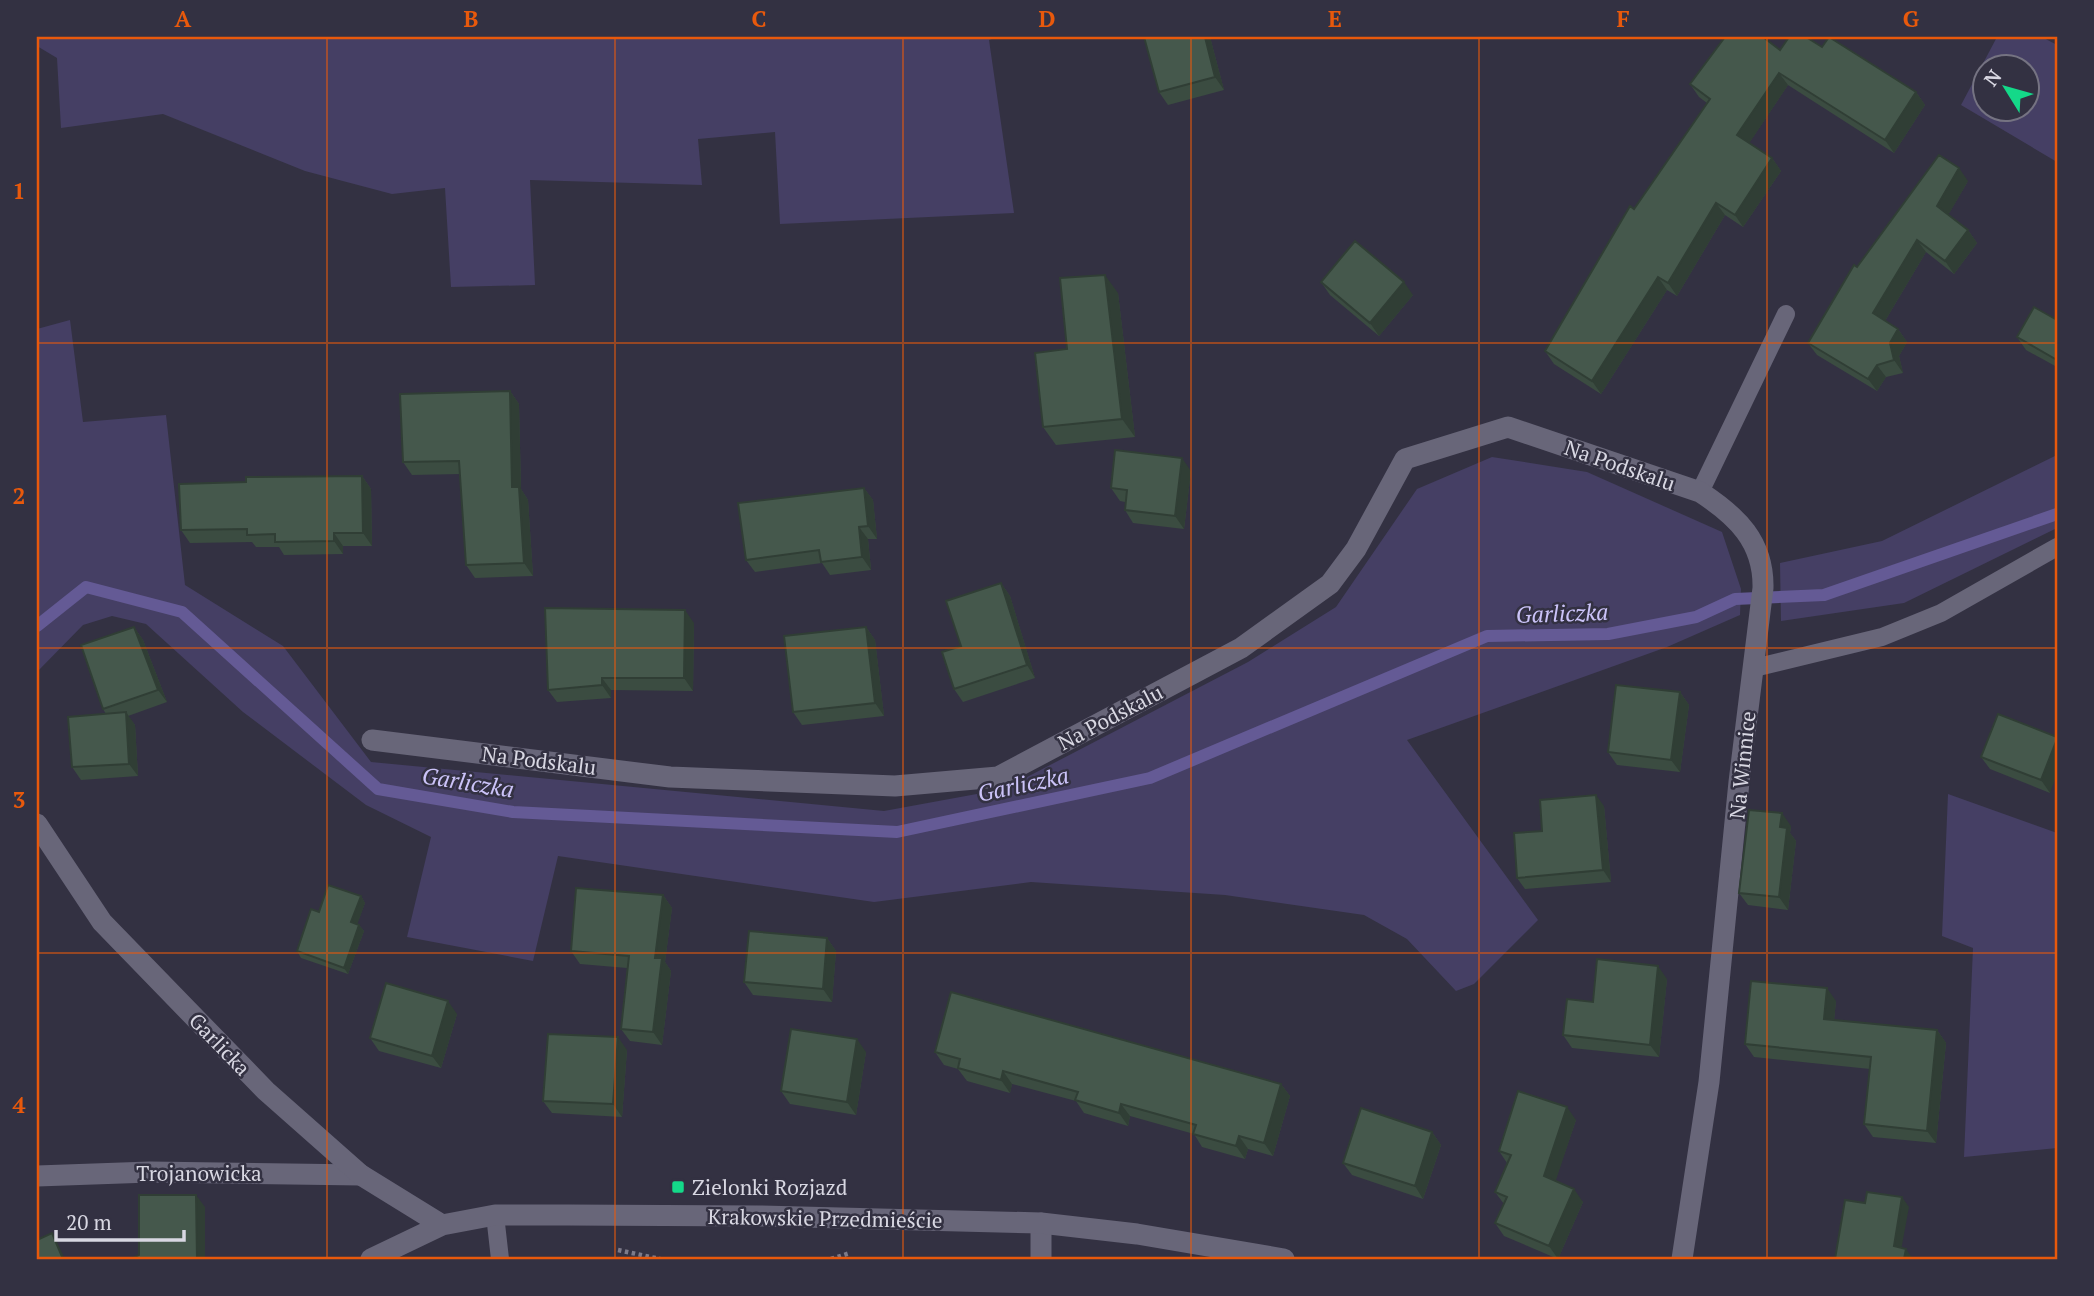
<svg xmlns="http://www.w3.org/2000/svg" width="2094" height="1296" font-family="'PT Serif',serif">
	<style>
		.green { fill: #453f64; fill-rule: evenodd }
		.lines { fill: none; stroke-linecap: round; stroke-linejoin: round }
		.stream { stroke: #645a95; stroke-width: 12 }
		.path { stroke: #7d7b8a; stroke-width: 4.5; stroke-dasharray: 3.5 3.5; stroke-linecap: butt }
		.lane { stroke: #686679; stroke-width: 18 }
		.street { stroke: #686679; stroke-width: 21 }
		.secondary { stroke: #686679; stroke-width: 21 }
		.wall { fill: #3b4c41 }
		.shaded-wall { fill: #303e35 }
		.building { fill: #45584c; stroke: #303e35; stroke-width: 2 }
		.grid { fill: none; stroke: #e8590c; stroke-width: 2; stroke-opacity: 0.55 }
		.poi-dot { fill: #14d989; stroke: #333142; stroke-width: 2.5 }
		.labels { text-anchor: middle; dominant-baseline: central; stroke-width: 5; stroke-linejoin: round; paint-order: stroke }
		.street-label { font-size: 21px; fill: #d8d7e2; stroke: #333142 }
		.poi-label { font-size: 21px; fill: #d8d7e2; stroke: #333142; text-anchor: start }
		.water-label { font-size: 23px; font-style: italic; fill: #cbc3f8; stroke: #333142 }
		.neatline { fill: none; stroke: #e8590c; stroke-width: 2.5 }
		.grid-label { font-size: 23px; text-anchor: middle; font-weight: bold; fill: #e8590c }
	</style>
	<rect width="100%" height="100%" fill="#333142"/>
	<path class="green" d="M 37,37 L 997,37 L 989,40 L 1014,213 L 780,224 L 775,132 L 698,139 L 702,185 L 530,180 L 535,285 L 451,287 L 445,188 L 392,194 L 305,171 L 163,114 L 61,128 L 57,58 L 37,46 Z
		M 1997,37 L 2042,37 L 2057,45 L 2057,162 L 1961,105 ZM 1986,66 L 2028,66 L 2028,108 L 1986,108 Z
		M 70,320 L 83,422 L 166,415 L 185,585 L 283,646 L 371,762 L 884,811 L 1004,789 L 1248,662 L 1336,607 L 1417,489 L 1492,457 L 1587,472 L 1722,532 L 1741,589 L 1740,615 L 1667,647 L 1407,740 L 1538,920 L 1474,984 L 1456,991 L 1407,939 L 1364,915 L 1225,895 L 1031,882 L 874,902 L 558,856 L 533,961 L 407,937 L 431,837 L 366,805 L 243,712 L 146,624 L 112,616 L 83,625 L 37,672 L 37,329 Z
		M 2057,455 L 2057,528 L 1904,603 L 1781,621 L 1780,563 L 1882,541 Z
		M 1948,794 L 2057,833 L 2057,1148 L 1964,1157 L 1973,948 L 1942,936 Z"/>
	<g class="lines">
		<path class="stream" d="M 37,626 L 86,587 L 182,612 L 378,789 L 513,812 L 897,832 L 1150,778 L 1487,636 L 1608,634 L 1696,617 L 1735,599 L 1824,595 L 2057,514"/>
		<path class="path" d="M 618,1250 L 660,1259
			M 831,1259 L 850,1253"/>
		<path class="lane" d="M 1700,492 L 1786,314
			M 1754,668 L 1882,637 L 1941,613 L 2057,547
			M 495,1215 L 500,1259"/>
		<path class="street" d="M 372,740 L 670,777 L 895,786 L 998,777 L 1241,648 L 1330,584 L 1356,549 L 1405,459 L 1508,427 L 1700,492 C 1737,516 1764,542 1763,588 L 1739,782 L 1709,1082 L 1682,1259
			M 37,1176 L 150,1172 L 361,1175
			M 1041,1223 L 1041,1259"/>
		<path class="secondary" d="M 37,824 L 102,922 L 266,1091 L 361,1175 L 442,1225
			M 371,1259 L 442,1225 L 495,1215 L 567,1215 L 761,1216 L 1041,1223 L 1137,1234 L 1284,1259"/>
	</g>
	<path class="wall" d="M 1210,37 L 1224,90 L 1168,105 L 1159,92 Z
		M 1822,47 L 1916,92 L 1925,105 L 1894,153 L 1788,85 L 1749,143 L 1772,158 L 1781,171 L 1743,227 L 1725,215 L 1677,296 L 1667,290 L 1601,394 L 1554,364 L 1545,351 L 1707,103 L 1699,97 L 1690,84 L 1780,50 Z
		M 1968,181 L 1948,215 L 1968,230 L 1977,243 L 1954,274 L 1926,252 L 1885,321 L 1898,329 L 1907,342 L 1899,356 L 1903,373 L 1886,377 L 1877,391 L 1817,355 L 1808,343 L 1857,267 Z
		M 1321,282 L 1413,295 L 1379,336 L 1330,295 Z
		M 1118,293 L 1135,437 L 1056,445 L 1043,427 L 1067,349 Z
		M 2057,320 L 2057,367 L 2026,350 L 2017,337 Z
		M 510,391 L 519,404 L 521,489 L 528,500 L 533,576 L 475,578 L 466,565 L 460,474 L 412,475 L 403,462 Z
		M 1191,471 L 1184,529 L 1133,523 L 1125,510 L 1125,502 L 1120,501 L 1111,488 Z
		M 362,476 L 371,489 L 372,546 L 343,546 L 343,554 L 284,555 L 279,547 L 256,547 L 252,542 L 190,543 L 181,530 L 246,482 Z
		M 864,488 L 873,500 L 877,539 L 868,539 L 871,570 L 830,575 L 822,563 L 755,572 L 746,560 Z
		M 1001,583 L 1010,596 L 1035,678 L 963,702 L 954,689 L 961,646 Z
		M 694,623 L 693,691 L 611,690 L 611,698 L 557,702 L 548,690 Z
		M 134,627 L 143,640 L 167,702 L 128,716 L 135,725 L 138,776 L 81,780 L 72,767 L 106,714 L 103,709 Z
		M 866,627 L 875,640 L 884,716 L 802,725 L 793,712 Z
		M 1680,692 L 1689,705 L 1680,772 L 1617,765 L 1608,752 Z
		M 2057,737 L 2050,793 L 1990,769 L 1981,757 Z
		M 1604,806 L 1611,882 L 1525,889 L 1517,878 Z
		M 1791,826 L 1790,833 L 1796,841 L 1788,910 L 1748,905 L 1739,893 Z
		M 663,895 L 672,908 L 665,962 L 671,971 L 662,1045 L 630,1041 L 621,1029 L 627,968 L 580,964 L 571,951 Z
		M 361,896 L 365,903 L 357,924 L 359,925 L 364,931 L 348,974 L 301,958 L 297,951 L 319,912 Z
		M 827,938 L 836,951 L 832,1002 L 753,995 L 744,982 Z
		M 1667,979 L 1659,1057 L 1572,1048 L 1563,1035 L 1593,1002 Z
		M 1836,1001 L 1834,1020 L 1937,1030 L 1946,1043 L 1936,1143 L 1873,1137 L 1864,1124 L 1870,1069 L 1754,1057 L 1745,1044 Z
		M 457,1014 L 441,1068 L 379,1051 L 370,1038 Z
		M 627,1050 L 622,1117 L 552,1113 L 543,1101 Z
		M 866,1052 L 856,1115 L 790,1104 L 781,1091 Z
		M 935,1052 L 1281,1084 L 1290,1096 L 1273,1156 L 1248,1149 L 1245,1159 L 1202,1147 L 1194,1134 L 1130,1116 L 1128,1126 L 1084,1113 L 1076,1101 L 1012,1084 L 1010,1093 L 967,1081 L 958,1069 L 944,1065 Z
		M 1576,1120 L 1555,1181 L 1583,1202 L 1558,1259 L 1504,1236 L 1495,1223 L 1504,1204 L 1495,1192 L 1507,1163 L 1499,1151 Z
		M 1432,1132 L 1441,1145 L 1423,1199 L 1352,1175 L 1343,1163 Z"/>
	<path class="shaded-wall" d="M 1205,37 L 1210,37 L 1224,90 L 1215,77 Z
		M 1779,73 L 1788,85 L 1746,148 L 1737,135 Z
		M 1916,92 L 1925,105 L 1894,153 L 1885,140 Z
		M 1772,158 L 1781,171 L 1743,227 L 1735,215 Z
		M 1959,168 L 1968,181 L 1946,219 L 1937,206 Z
		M 1716,203 L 1725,215 L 1677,296 L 1668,283 Z
		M 1968,230 L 1977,243 L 1954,274 L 1945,261 Z
		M 1917,240 L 1926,252 L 1882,326 L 1873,313 Z
		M 1105,275 L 1118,293 L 1135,437 L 1122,419 Z
		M 1658,277 L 1667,290 L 1601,394 L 1592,381 Z
		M 1404,282 L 1413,295 L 1379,336 L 1370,323 Z
		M 1898,329 L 1907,342 L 1899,356 L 1903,373 L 1894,360 L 1890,343 Z
		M 1877,365 L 1886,377 L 1877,391 L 1868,379 Z
		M 510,391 L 519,404 L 521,489 L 528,500 L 533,576 L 524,563 L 512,487 Z
		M 1182,458 L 1191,471 L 1184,529 L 1175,516 Z
		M 362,476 L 371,489 L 372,546 L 363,533 Z
		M 864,488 L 873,500 L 877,539 L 868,526 Z
		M 859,527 L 868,539 L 871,570 L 862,557 Z
		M 334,533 L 343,546 L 343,554 L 334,541 Z
		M 1001,583 L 1010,596 L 1035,678 L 1027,665 Z
		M 685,610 L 694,623 L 693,691 L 684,678 Z
		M 134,627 L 143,640 L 167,702 L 158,690 Z
		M 866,627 L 875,640 L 884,716 L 875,703 Z
		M 602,678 L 611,690 L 611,698 L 602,685 Z
		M 1680,692 L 1689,705 L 1680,772 L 1671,760 Z
		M 126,712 L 135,725 L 138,776 L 129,764 Z
		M 2057,739 L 2057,774 L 2050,793 L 2041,780 Z
		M 1596,795 L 1604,806 L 1611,882 L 1603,870 Z
		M 1782,813 L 1791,826 L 1790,833 L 1796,841 L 1788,910 L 1779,897 L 1780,827 Z
		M 663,895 L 672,908 L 665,962 L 671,971 L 662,1045 L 653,1032 L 655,958 Z
		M 361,896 L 365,903 L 356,928 L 351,922 Z
		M 359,925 L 364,931 L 348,974 L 344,968 Z
		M 827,938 L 836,951 L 832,1002 L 823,989 Z
		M 1658,966 L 1667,979 L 1659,1057 L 1650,1045 Z
		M 1827,988 L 1836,1001 L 1833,1032 L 1824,1019 Z
		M 448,1001 L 457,1014 L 441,1068 L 432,1056 Z
		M 1937,1030 L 1946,1043 L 1936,1143 L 1927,1131 Z
		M 618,1037 L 627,1050 L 622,1117 L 613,1104 Z
		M 857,1039 L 866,1052 L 856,1115 L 847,1102 Z
		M 1003,1071 L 1012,1084 L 1010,1093 L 1001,1080 Z
		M 1281,1084 L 1290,1096 L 1273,1156 L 1264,1143 Z
		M 1121,1104 L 1130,1116 L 1128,1126 L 1119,1113 Z
		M 1567,1107 L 1576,1120 L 1553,1189 L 1544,1176 Z
		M 1432,1132 L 1441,1145 L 1423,1199 L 1415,1186 Z
		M 1239,1136 L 1248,1149 L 1245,1159 L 1236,1146 Z
		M 1574,1189 L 1583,1202 L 1558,1259 L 1549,1246 Z
		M 196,1195 L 205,1207 L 205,1259 L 197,1259 Z
		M 1902,1197 L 1909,1207 L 1900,1256 L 1894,1246 Z
		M 52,1233 L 56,1240 L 65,1259 L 63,1259 Z
		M 1906,1249 L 1913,1259 L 1904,1259 Z"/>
	<path class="building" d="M 1144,37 L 1205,37 L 1215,77 L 1159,92 Z
		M 1725,37 L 1763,37 L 1780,50 L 1789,37 L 1806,37 L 1822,47 L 1829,37 L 1916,92 L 1885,140 L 1779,73 L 1737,135 L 1772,158 L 1735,215 L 1716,203 L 1668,283 L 1658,277 L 1592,381 L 1545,351 L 1630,206 L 1634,209 L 1710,99 L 1690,84 Z
		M 1939,155 L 1959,168 L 1937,206 L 1968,230 L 1945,261 L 1917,240 L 1873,313 L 1898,329 L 1890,343 L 1894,360 L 1877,365 L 1868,379 L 1808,343 L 1854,265 L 1857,267 Z
		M 1355,241 L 1404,282 L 1370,323 L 1321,282 Z
		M 1105,275 L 1122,419 L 1043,427 L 1035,353 L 1067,349 L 1060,278 Z
		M 2034,307 L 2057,320 L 2057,360 L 2017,337 Z
		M 510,391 L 512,487 L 519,487 L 524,563 L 466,565 L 459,461 L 403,462 L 400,394 Z
		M 1115,450 L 1182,458 L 1175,516 L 1125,510 L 1127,490 L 1111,488 Z
		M 362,476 L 363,533 L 334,533 L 334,541 L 275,542 L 275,534 L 247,535 L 247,529 L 181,530 L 179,484 L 246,482 L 246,477 Z
		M 864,488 L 868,526 L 859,527 L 862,557 L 821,562 L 819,550 L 746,560 L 738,503 Z
		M 1001,583 L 1027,665 L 954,689 L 942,652 L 961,646 L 946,601 Z
		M 545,608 L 685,610 L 684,678 L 602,678 L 602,685 L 548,690 Z
		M 134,627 L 158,690 L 103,709 L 81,645 Z
		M 866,627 L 875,703 L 793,712 L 784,636 Z
		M 1616,685 L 1680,692 L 1671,760 L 1608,752 Z
		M 126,712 L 129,764 L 72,767 L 68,717 Z
		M 1998,714 L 2057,737 L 2057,739 L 2041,780 L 1981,757 Z
		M 1596,795 L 1603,870 L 1517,878 L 1514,833 L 1542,831 L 1540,800 Z
		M 1749,810 L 1782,813 L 1780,827 L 1787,828 L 1779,897 L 1739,893 Z
		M 328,885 L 361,896 L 351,922 L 359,925 L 344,968 L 297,951 L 311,909 L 319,912 Z
		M 576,888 L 663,895 L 655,958 L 662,958 L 653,1032 L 621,1029 L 629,956 L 571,951 Z
		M 749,931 L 827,938 L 823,989 L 744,982 Z
		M 1597,959 L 1658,966 L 1650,1045 L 1563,1035 L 1567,999 L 1593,1002 Z
		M 1751,981 L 1827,988 L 1824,1019 L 1937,1030 L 1927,1131 L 1864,1124 L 1871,1057 L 1745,1044 Z
		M 386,983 L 448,1001 L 432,1056 L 370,1038 Z
		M 951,992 L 1281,1084 L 1264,1143 L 1239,1136 L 1236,1146 L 1193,1134 L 1196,1125 L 1121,1104 L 1119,1113 L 1075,1100 L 1078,1092 L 1003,1071 L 1001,1080 L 958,1068 L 960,1059 L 935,1052 Z
		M 791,1029 L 857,1039 L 847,1102 L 781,1091 Z
		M 548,1034 L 618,1037 L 613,1104 L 543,1101 Z
		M 1518,1091 L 1567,1107 L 1544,1176 L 1574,1189 L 1549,1246 L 1495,1223 L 1507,1197 L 1495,1192 L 1511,1155 L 1499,1151 Z
		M 1361,1108 L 1432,1132 L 1415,1186 L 1343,1163 Z
		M 1867,1192 L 1902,1197 L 1894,1246 L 1906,1249 L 1904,1259 L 1835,1259 L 1845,1200 L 1865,1203 Z
		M 139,1195 L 196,1195 L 197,1259 L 131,1259 L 139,1255 Z
		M 52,1233 L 63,1259 L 37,1259 L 37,1240 Z"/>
	<path class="grid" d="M 327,37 L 327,1259M 615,37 L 615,1259M 903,37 L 903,1259M 1191,37 L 1191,1259M 1479,37 L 1479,1259M 1767,37 L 1767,1259M 37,343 L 2057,343M 37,648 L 2057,648M 37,953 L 2057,953"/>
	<rect class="poi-dot" x="671" y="1180" width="14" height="14" rx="3.5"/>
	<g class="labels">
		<g class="street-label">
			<text transform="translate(1620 465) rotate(19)">Na Podskalu</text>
			<text transform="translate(1110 717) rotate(-28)">Na Podskalu</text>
			<text transform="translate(539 760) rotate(7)">Na Podskalu</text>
			<text transform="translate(1742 765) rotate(-84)">Na Winnice</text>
			<text transform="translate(220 1044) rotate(46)">Garlicka</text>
			<text x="199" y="1173">Trojanowicka</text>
			<text transform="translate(825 1218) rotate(1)">Krakowskie Przedmieście</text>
		</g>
		<g class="poi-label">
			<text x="692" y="1187">Zielonki Rozjazd</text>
		</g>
		<g class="water-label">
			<text transform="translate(1562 613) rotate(-2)">Garliczka</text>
			<text transform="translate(468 782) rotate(9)">Garliczka</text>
			<text transform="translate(1023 784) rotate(-12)">Garliczka</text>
		</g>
	</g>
	<rect width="2094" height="1296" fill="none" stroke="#333142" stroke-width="77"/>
	<g transform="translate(2006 88) rotate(307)"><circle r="33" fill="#333142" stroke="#757382" stroke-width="2"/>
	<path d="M0-5L12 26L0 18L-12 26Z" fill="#14d989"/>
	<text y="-10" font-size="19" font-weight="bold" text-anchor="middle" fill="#d8d7e2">N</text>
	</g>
	<path d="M56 1230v10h128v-10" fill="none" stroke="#d8d7e2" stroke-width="3.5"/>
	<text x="66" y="1230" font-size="21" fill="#d8d7e2" stroke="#333142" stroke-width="5" paint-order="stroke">20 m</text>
	<rect x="38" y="38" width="2018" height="1220" class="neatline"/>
	<g class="grid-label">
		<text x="183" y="27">A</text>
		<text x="471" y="27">B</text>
		<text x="759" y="27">C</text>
		<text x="1047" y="27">D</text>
		<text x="1335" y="27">E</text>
		<text x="1623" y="27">F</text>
		<text x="1911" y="27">G</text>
		<text x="19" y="199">1</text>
		<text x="19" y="504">2</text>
		<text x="19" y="808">3</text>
		<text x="19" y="1113">4</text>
	</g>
</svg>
